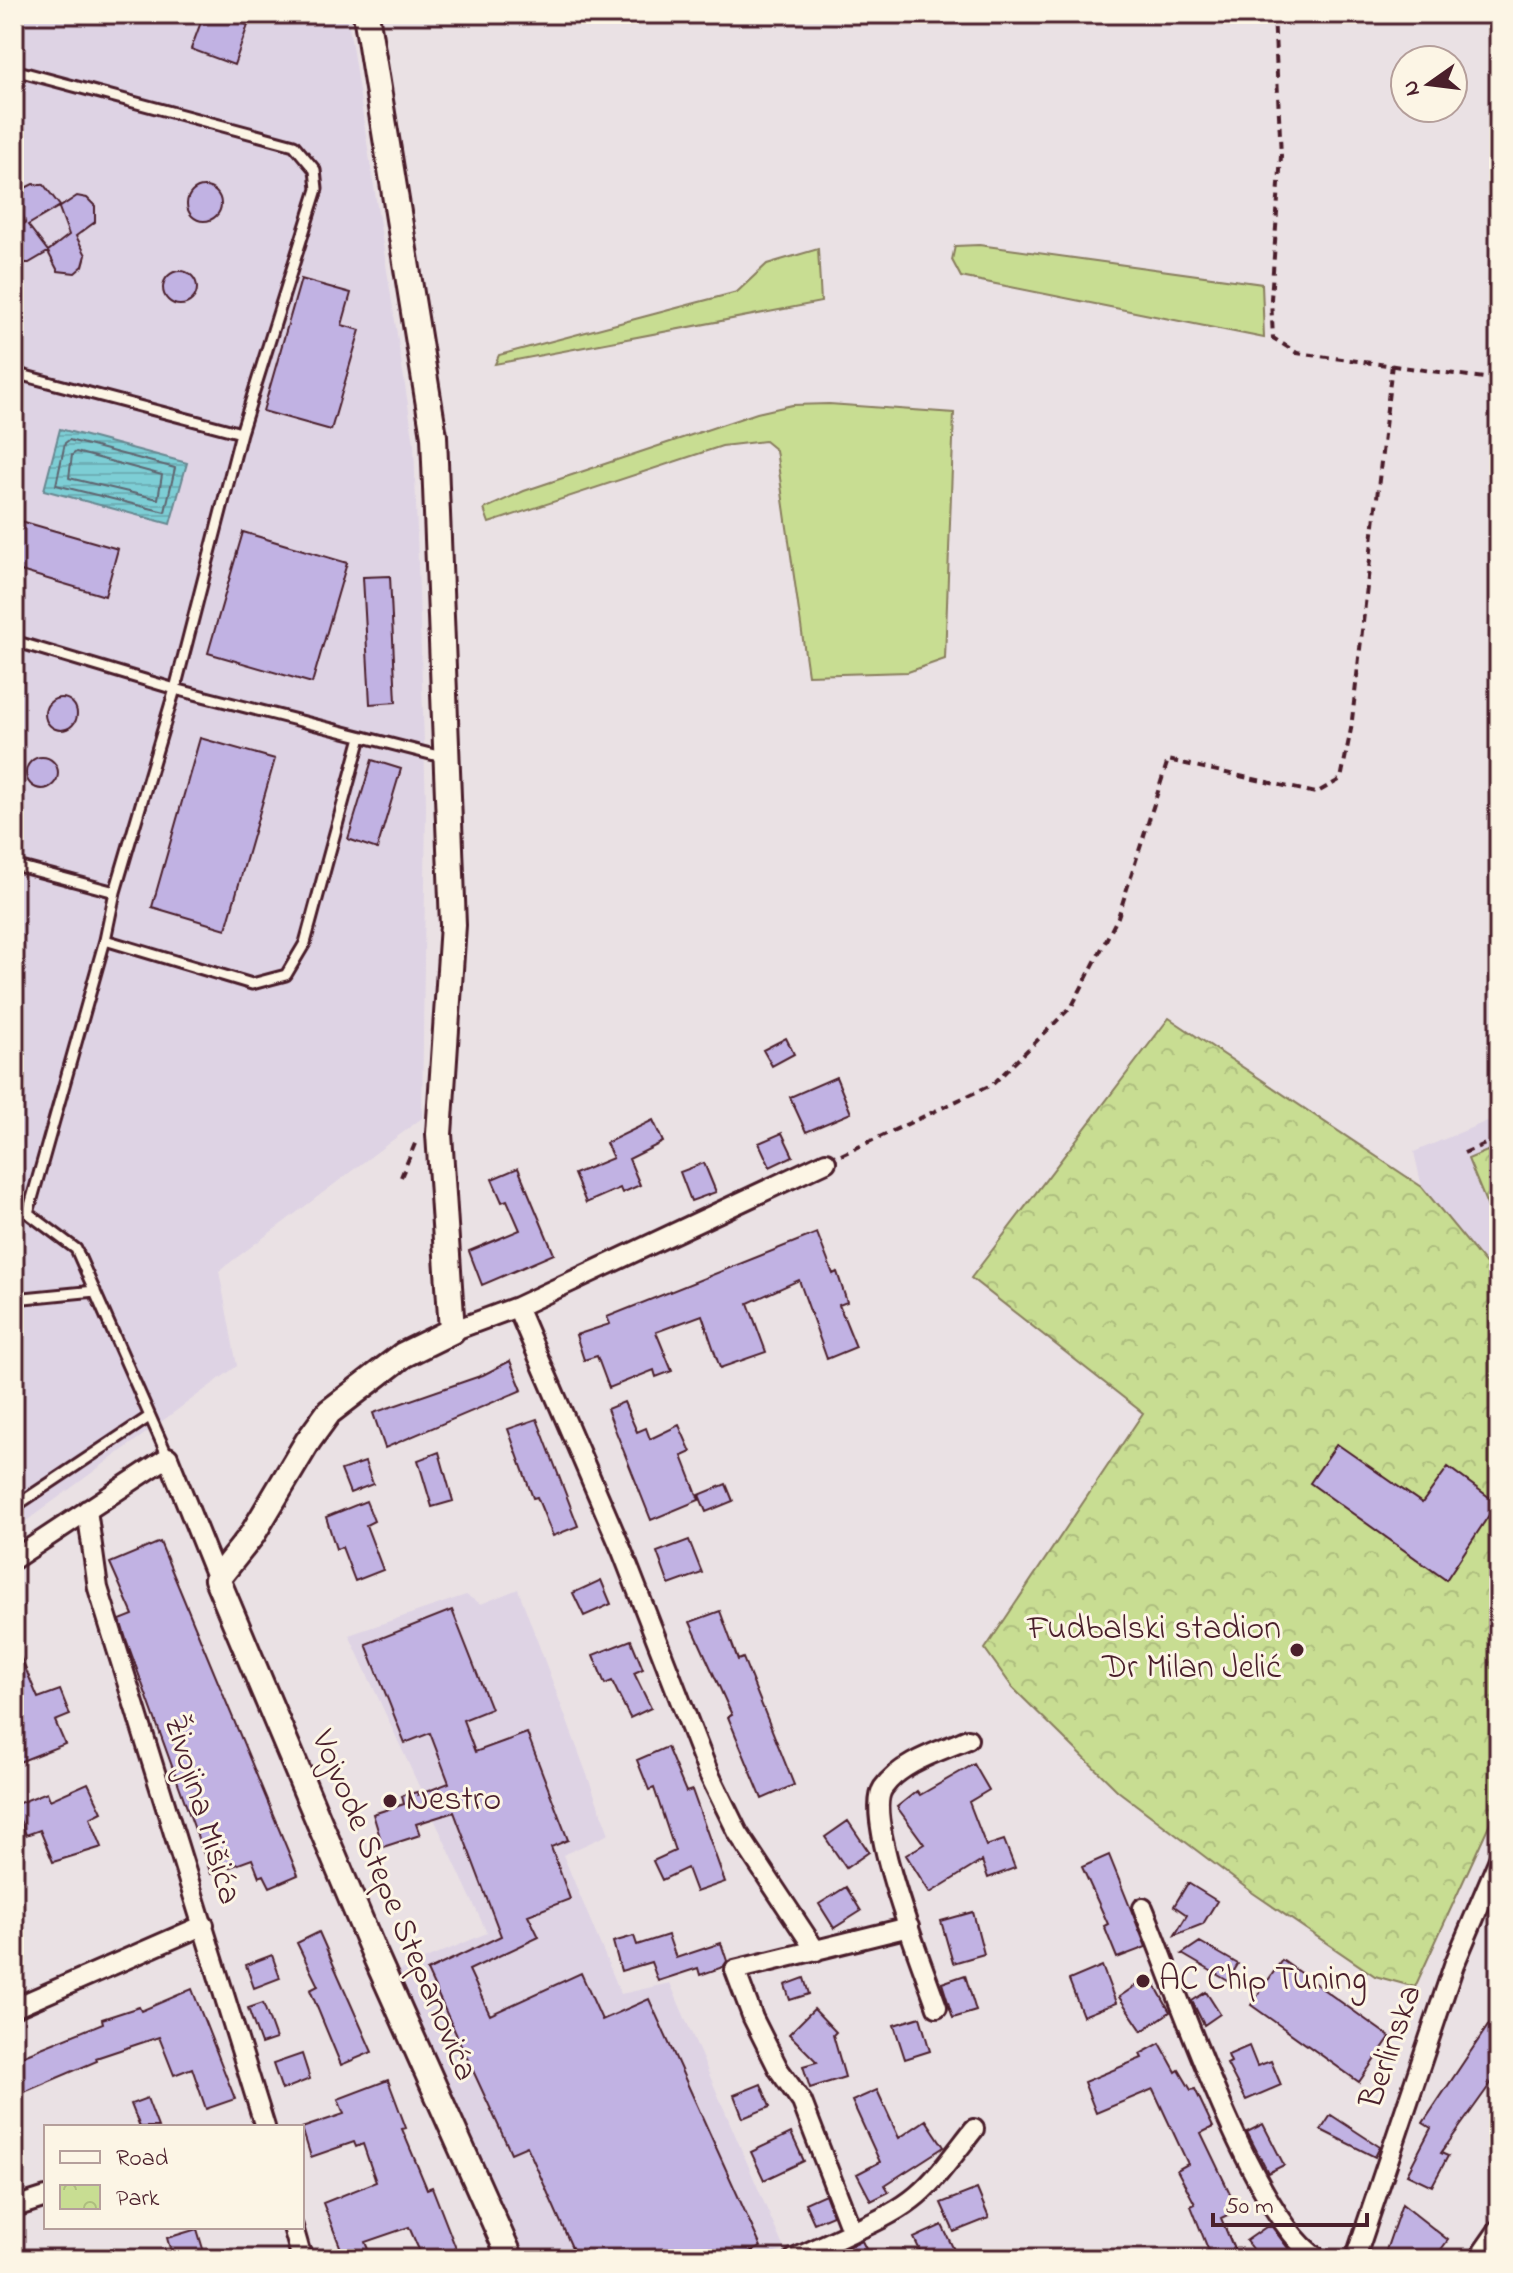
<svg xmlns="http://www.w3.org/2000/svg" width="1513" height="2273" font-family="'Indie Flower',sans-serif">
	<style>
		.built { fill: #ded3e4 }
		.grass { fill: #c8dd92; stroke: #897e5e; stroke-width: 2 }
		.park { fill: url(#park-crowns); stroke: #897e5e; stroke-width: 2 }
		.water { fill: url(#water-rules); stroke: #698891; stroke-width: 2 }
		.lines { fill: none; stroke-linecap: round; stroke-linejoin: round }
		.shore { stroke: #5e656f; stroke-width: 2 }
		.building { fill: #c1b2e3; stroke: #4a1f2b; stroke-width: 2 }
		.lane-casing { stroke: #4a1f2b; stroke-width: 15 }
		.street-casing { stroke: #4a1f2b; stroke-width: 24 }
		.secondary-casing { stroke: #4a1f2b; stroke-width: 30 }
		.path { stroke: #4a1f2b; stroke-width: 4; stroke-dasharray: 8 6; stroke-linecap: butt }
		.lane { stroke: #fcf5e5; stroke-width: 9 }
		.street { stroke: #fcf5e5; stroke-width: 18 }
		.secondary { stroke: #fcf5e5; stroke-width: 24 }
		.poi-dot { fill: #4a1f2b; stroke: #fcf5e5; stroke-width: 3 }
		.labels { text-anchor: middle; dominant-baseline: central; stroke-width: 6; stroke-linejoin: round; paint-order: stroke }
		.poi-label { font-size: 34px; fill: #4a1f2b; stroke: #fcf5e5; text-anchor: start }
		.street-label { font-size: 34px; fill: #4a1f2b; stroke: #fcf5e5 }
	</style>
	<defs>
		<pattern id="park-crowns" width="20" height="18" patternUnits="userSpaceOnUse" patternTransform="scale(2)"><rect width="20" height="18" fill="#c8dd92"/><path d="M2 6a3 3 0 1 1 6 0M12 15a3 3 0 1 1 6 0" fill="none" stroke="#adbd7e"/></pattern>
		<pattern id="water-rules" width="6" height="5" patternUnits="userSpaceOnUse" patternTransform="scale(2)"><rect width="6" height="5" fill="#7dced5"/><path d="M0 2.5h6" fill="none" stroke="#6eb0b7"/></pattern>
	</defs>
	<rect width="100%" height="100%" fill="#eae1e4"/>
	<filter id="ink" filterUnits="userSpaceOnUse"><feTurbulence type="fractalNoise" baseFrequency=".0125" numOctaves="2"/><feDisplacementMap in="SourceGraphic" scale="16" xChannelSelector="R" yChannelSelector="G"/><feConvolveMatrix kernelMatrix="1 2 1 2 8 2 1 2 1" color-interpolation-filters="sRGB"/></filter>
	<g filter="url(#ink)">
		<path class="built" d="M 14,14 L 347,14 L 414,443 L 426,804 L 422,1118 L 219,1271 L 237,1366 L 14,1530 Z
			M 1499,1116 L 1499,1270 L 1487,1266 L 1422,1187 L 1414,1152 Z
			M 518,1589 L 609,1834 L 563,1855 L 621,1994 L 670,1983 L 784,2249 L 763,2259 L 521,2259 L 398,1971 L 487,1933 L 349,1635 L 466,1595 L 481,1604 Z"/>
		<path class="grass" d="M 979,245 L 1262,284 L 1264,338 L 961,277 L 952,260 L 955,246 Z
			M 818,249 L 821,302 L 495,364 L 499,355 L 737,292 L 767,264 Z
			M 829,404 L 954,413 L 945,659 L 908,672 L 808,675 L 776,450 L 765,441 L 722,446 L 489,523 L 484,509 L 524,491 L 757,413 L 792,405 Z"/>
		<path class="park" d="M 1169,1018 L 1422,1187 L 1487,1266 L 1499,1270 L 1499,1803 L 1415,1987 L 1375,1976 L 1253,1893 L 1118,1791 L 1013,1688 L 985,1649 L 1143,1413 L 971,1278 Z
			M 1499,1146 L 1499,1234 L 1468,1159 Z"/>
		<path class="water" d="M 60,429 L 187,463 L 170,524 L 44,490 Z"/>
		<g class="lines">
			<path class="shore" d="M 69,440 L 175,468 L 165,512 L 56,485 L 65,443 Z
				M 76,452 L 162,475 L 158,499 L 69,478 L 72,455 Z"/>
		</g>
		<path class="building" d="M 204,14 L 218,14 L 248,25 L 234,65 L 191,49 Z
			M 33,184 L 44,185 L 60,206 L 28,225 L 48,251 L 69,235 L 59,208 L 77,196 L 87,198 L 95,206 L 95,222 L 76,236 L 86,255 L 83,266 L 75,273 L 58,271 L 48,252 L 29,263 L 14,263 L 14,232 L 25,223 L 18,199 L 23,189 Z
			M187 204a17 17 0 1 1 34 0a17 17 0 1 1-34 0Z
			M163 288a17 17 0 1 1 34 0a17 17 0 1 1-34 0Z
			M 301,279 L 351,293 L 342,325 L 360,330 L 331,430 L 263,411 Z
			M 14,519 L 118,549 L 105,596 L 14,569 Z
			M 243,532 L 347,563 L 312,683 L 208,653 Z
			M 390,576 L 396,702 L 370,704 L 363,577 Z
			M45 714a16 16 0 1 1 32 0a16 16 0 1 1-32 0Z
			M 200,738 L 275,759 L 226,929 L 152,907 Z
			M26 773a16 16 0 1 1 32 0a16 16 0 1 1-32 0Z
			M 372,760 L 401,769 L 377,849 L 348,839 Z
			M 786,1038 L 794,1054 L 772,1066 L 763,1050 Z
			M 836,1077 L 851,1113 L 806,1132 L 790,1097 Z
			M 653,1120 L 663,1142 L 629,1159 L 640,1185 L 622,1193 L 620,1188 L 586,1203 L 574,1174 L 613,1158 L 606,1143 Z
			M 782,1133 L 793,1156 L 770,1167 L 759,1143 Z
			M 704,1163 L 716,1192 L 691,1201 L 680,1172 Z
			M 518,1168 L 554,1254 L 482,1285 L 469,1251 L 520,1230 L 507,1200 L 502,1202 L 492,1179 Z
			M 817,1233 L 833,1274 L 837,1272 L 847,1302 L 839,1305 L 856,1347 L 827,1359 L 799,1280 L 748,1303 L 766,1352 L 720,1368 L 702,1315 L 656,1332 L 672,1371 L 656,1377 L 654,1370 L 609,1388 L 597,1356 L 584,1360 L 576,1335 L 610,1324 L 607,1317 Z
			M 510,1361 L 522,1390 L 385,1448 L 373,1413 L 483,1375 Z
			M 624,1402 L 637,1432 L 646,1428 L 650,1439 L 679,1425 L 691,1452 L 682,1456 L 699,1500 L 651,1520 L 607,1409 Z
			M 537,1419 L 578,1526 L 553,1536 L 537,1497 L 533,1498 L 508,1429 Z
			M 1337,1444 L 1422,1503 L 1448,1467 L 1497,1503 L 1446,1580 L 1310,1483 Z
			M 439,1452 L 453,1501 L 432,1507 L 418,1460 Z
			M 365,1462 L 373,1484 L 350,1493 L 341,1470 Z
			M 726,1484 L 733,1501 L 706,1512 L 699,1495 Z
			M 366,1501 L 374,1521 L 366,1525 L 383,1570 L 355,1581 L 342,1547 L 336,1549 L 326,1517 Z
			M 689,1540 L 702,1573 L 669,1585 L 657,1552 Z
			M 160,1542 L 298,1875 L 270,1887 L 264,1875 L 259,1877 L 252,1859 L 211,1874 L 126,1639 L 120,1620 L 133,1615 L 110,1563 Z
			M 601,1580 L 611,1604 L 584,1616 L 573,1593 Z
			M 452,1610 L 491,1709 L 463,1720 L 475,1752 L 527,1733 L 568,1840 L 551,1847 L 570,1899 L 528,1915 L 539,1937 L 469,1970 L 490,2015 L 581,1973 L 602,2020 L 649,1999 L 761,2247 L 734,2259 L 577,2259 L 527,2146 L 511,2153 L 427,1971 L 501,1936 L 454,1812 L 416,1824 L 420,1835 L 383,1847 L 373,1814 L 404,1804 L 402,1796 L 417,1792 L 418,1795 L 449,1783 L 430,1733 L 405,1743 L 366,1644 Z
			M 720,1611 L 738,1660 L 743,1658 L 794,1785 L 762,1799 L 728,1717 L 732,1715 L 690,1622 Z
			M 631,1640 L 643,1669 L 634,1673 L 651,1708 L 630,1718 L 612,1681 L 605,1684 L 593,1655 Z
			M 14,1642 L 38,1698 L 60,1690 L 70,1715 L 55,1721 L 65,1744 L 14,1764 Z
			M 667,1747 L 686,1792 L 692,1790 L 725,1882 L 696,1892 L 687,1868 L 662,1880 L 653,1861 L 675,1851 L 654,1788 L 649,1790 L 637,1760 Z
			M 974,1764 L 989,1790 L 969,1802 L 986,1846 L 1004,1840 L 1015,1868 L 988,1878 L 982,1861 L 930,1893 L 906,1855 L 924,1844 L 897,1807 L 917,1791 L 920,1795 Z
			M 88,1783 L 102,1812 L 90,1818 L 102,1847 L 53,1862 L 40,1830 L 26,1835 L 14,1805 L 47,1792 L 50,1800 Z
			M 848,1821 L 869,1852 L 846,1868 L 825,1837 Z
			M 1109,1855 L 1146,1947 L 1117,1958 L 1104,1926 L 1108,1924 L 1082,1867 Z
			M 1188,1883 L 1217,1901 L 1203,1924 L 1175,1935 L 1187,1915 L 1174,1906 Z
			M 846,1887 L 861,1911 L 834,1928 L 819,1904 Z
			M 973,1912 L 984,1954 L 953,1963 L 941,1921 Z
			M 319,1932 L 372,2052 L 341,2065 L 310,1990 L 318,1986 L 297,1943 Z
			M 668,1935 L 676,1958 L 721,1943 L 727,1961 L 723,1967 L 700,1975 L 698,1968 L 658,1981 L 651,1962 L 621,1971 L 613,1942 L 634,1936 L 637,1945 Z
			M 1200,1942 L 1238,1964 L 1228,1981 L 1182,1954 Z
			M 272,1955 L 280,1978 L 254,1988 L 246,1965 Z
			M 1282,1960 L 1390,2037 L 1359,2082 L 1251,2005 Z
			M 1102,1966 L 1116,2003 L 1083,2016 L 1069,1980 Z
			M 965,1975 L 976,2011 L 953,2018 L 942,1983 Z
			M 1150,1976 L 1170,2012 L 1142,2031 L 1119,1997 Z
			M 804,1978 L 809,1994 L 790,2000 L 785,1985 Z
			M 192,1989 L 235,2099 L 206,2109 L 192,2068 L 174,2075 L 159,2037 L 96,2058 L 97,2061 L 22,2093 L 14,2076 L 14,2059 L 103,2023 L 102,2019 L 139,2007 L 141,2011 Z
			M 1206,1992 L 1220,2014 L 1204,2025 L 1192,2001 Z
			M 263,2003 L 276,2039 L 261,2044 L 248,2008 Z
			M 814,2009 L 836,2032 L 833,2035 L 845,2077 L 810,2088 L 803,2066 L 817,2062 L 789,2034 Z
			M 1499,2009 L 1499,2072 L 1441,2153 L 1448,2156 L 1432,2186 L 1407,2174 L 1431,2128 L 1423,2123 Z
			M 920,2017 L 930,2051 L 905,2059 L 894,2025 Z
			M 1160,2043 L 1176,2072 L 1179,2070 L 1191,2090 L 1195,2089 L 1213,2127 L 1201,2133 L 1238,2210 L 1221,2218 L 1236,2254 L 1225,2259 L 1212,2259 L 1191,2206 L 1195,2204 L 1177,2170 L 1188,2164 L 1153,2089 L 1096,2113 L 1084,2082 L 1142,2058 L 1140,2054 Z
			M 1249,2046 L 1257,2066 L 1271,2061 L 1281,2085 L 1246,2100 L 1227,2064 L 1231,2062 L 1228,2055 Z
			M 302,2054 L 310,2079 L 282,2090 L 273,2064 Z
			M 388,2080 L 406,2128 L 402,2129 L 427,2189 L 432,2187 L 460,2259 L 423,2259 L 409,2227 L 365,2242 L 372,2259 L 345,2259 L 323,2203 L 376,2182 L 363,2144 L 356,2147 L 354,2142 L 311,2157 L 302,2128 L 344,2114 L 338,2099 Z
			M 761,2084 L 770,2107 L 743,2118 L 734,2095 Z
			M 877,2090 L 899,2138 L 926,2120 L 944,2147 L 885,2185 L 889,2192 L 871,2201 L 857,2174 L 880,2162 L 852,2101 Z
			M 147,2098 L 158,2127 L 140,2127 L 131,2104 Z
			M 1331,2115 L 1380,2147 L 1375,2157 L 1321,2130 Z
			M 1263,2124 L 1284,2165 L 1268,2173 L 1247,2132 Z
			M 791,2133 L 804,2161 L 764,2180 L 751,2152 Z
			M 977,2189 L 989,2218 L 954,2232 L 941,2203 Z
			M 825,2194 L 833,2215 L 814,2223 L 805,2203 Z
			M 1402,2204 L 1448,2240 L 1434,2259 L 1383,2259 Z
			M 942,2225 L 956,2254 L 945,2259 L 924,2259 L 914,2238 Z
			M 1266,2227 L 1272,2227 L 1296,2259 L 1260,2259 L 1246,2241 Z
			M 197,2229 L 206,2259 L 173,2259 L 167,2238 Z
			M 862,2241 L 871,2259 L 825,2259 Z"/>
		<g class="lines">
			<g class="lane-casing">
				<path id="lane" d="M 14,70 L 294,145 L 315,170 L 317,189 L 241,433 L 175,689 L 115,892 L 105,940 L 28,1213 L 76,1249 L 168,1457
					M 14,373 L 241,433
					M 14,641 L 175,689 L 446,758
					M 14,865 L 115,892
					M 105,940 L 252,984 L 286,975 L 305,943 L 361,737
					M 14,1210 L 28,1213
					M 14,1299 L 95,1291
					M 14,1507 L 149,1417"/>
			</g>
			<g class="street-casing">
				<path id="street" d="M 517,1307 L 622,1551 L 708,1772 L 738,1833 L 816,1951
					M 452,1331 L 517,1307 L 826,1162
					M 87,1510 L 98,1588 L 265,2127
					M 14,1559 L 168,1457 L 217,1579
					M 1143,1908 C 1176,1986 1252,2219 1319,2259
					M 937,2007 C 924,1969 863,1818 883,1788 C 901,1762 941,1751 968,1739
					M 14,2008 L 204,1925
					M 18,2206 L 46,2197
					M 293,2227 L 302,2259
					M 852,2232 C 920,2204 930,2185 974,2129
					M 794,2259 L 852,2232 L 802,2102 L 779,2070 L 753,2018 L 735,1970 L 909,1927
					M 1355,2259 L 1454,1965 L 1499,1859
					M 1478,2259 L 1499,2229"/>
			</g>
			<g class="secondary-casing">
				<path id="secondary" d="M 366,14 L 434,436 L 453,925 L 439,1134 L 452,1331 L 403,1355 L 329,1412 L 308,1441 L 252,1535 L 217,1579 L 375,1955 L 511,2259"/>
			</g>
			<path class="path" d="M 1274,14 L 1281,156 L 1271,299 L 1273,338 L 1297,353 L 1499,380
				M 1464,1153 L 1499,1138
				M 841,1155 L 993,1084 L 1072,1006 L 1118,917 L 1168,760 L 1316,793 L 1341,779 L 1351,729 L 1392,364
				M 401,1177 L 417,1139"/>
			<use href="#lane" class="lane"/>
			<use href="#street" class="street"/>
			<use href="#secondary" class="secondary"/>
		</g>
	</g>
	<g class="poi-dot">
		<circle cx="1297" cy="1650" r="8"/>
		<circle cx="390" cy="1801" r="8"/>
		<circle cx="1143" cy="1981" r="8"/>
	</g>
	<g class="labels">
		<g class="poi-label">
			<text x="1281" y="1630" text-anchor="end">Fudbalski stadion<tspan x="1281" dy="39">Dr Milan Jelić</tspan></text>
			<text x="406" y="1801">Nestro</text>
			<text x="1159" y="1981">AC Chip Tuning</text>
		</g>
		<g class="street-label">
			<text transform="translate(201 1810) rotate(73)">Živojina Mišića</text>
			<text transform="translate(393 1906) rotate(67)">Vojvode Stepe Stepanovića</text>
			<text transform="translate(1392 2047) rotate(-71)">Berlinska</text>
		</g>
	</g>
	<rect width="1513" height="2273" fill="none" stroke="#fcf5e5" stroke-width="48"/>
	<rect x="24" y="24" width="1465" height="2225" fill="none" stroke="#4a1f2b" stroke-width="3" filter="url(#ink)"/>
	<rect x="44" y="2125" width="260" height="104" fill="#fcf5e5" stroke="#b59f9b" stroke-width="2"/>
	<rect x="60" y="2151" width="40" height="12" fill="#fcf5e5" stroke="#b59f9b" stroke-width="2"/>
	<text x="116" y="2165" font-size="24" fill="#4a1f2b">Road</text>
	<rect x="60" y="2185" width="40" height="24" fill="url(#park-crowns)" stroke="#b59f9b" stroke-width="2"/>
	<text x="116" y="2205" font-size="24" fill="#4a1f2b">Park</text>
	<g transform="translate(1429 84) rotate(256)"><circle r="38" fill="#fcf5e5" stroke="#b59f9b" stroke-width="2"/>
	<path d="M0-6L14 30L0 20L-14 30Z" fill="#4a1f2b"/>
	<text y="-12" font-size="22" font-weight="bold" text-anchor="middle" fill="#4a1f2b">N</text>
	</g>
	<path d="M1213 2213v12h154v-12" fill="none" stroke="#4a1f2b" stroke-width="4"/>
	<text x="1225" y="2213" font-size="24" fill="#4a1f2b" stroke="#fcf5e5" stroke-width="6" paint-order="stroke">50 m</text>
</svg>
